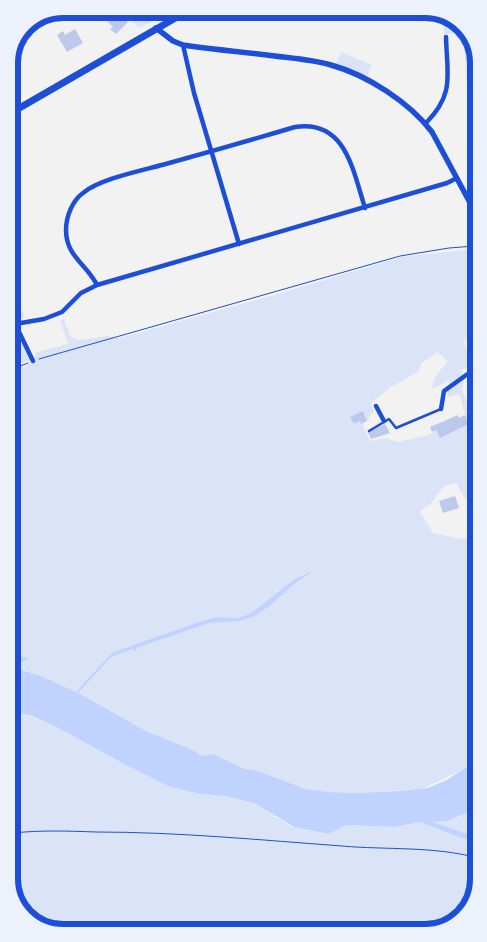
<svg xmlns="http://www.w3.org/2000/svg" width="487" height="942" font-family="Mulish,sans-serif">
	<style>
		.green { fill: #dbe4f7; fill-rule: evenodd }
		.water { fill: #bfd3fe }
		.building { fill: #bdc9ec }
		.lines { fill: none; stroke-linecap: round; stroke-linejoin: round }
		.path { stroke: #1d4ed8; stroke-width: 1 }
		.service { stroke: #1d4ed8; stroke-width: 2.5 }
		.minor { stroke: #1d4ed8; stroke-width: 4.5 }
		.tertiary { stroke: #1d4ed8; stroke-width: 5.5 }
		.primary { stroke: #1d4ed8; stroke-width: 7 }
		.rim { fill: none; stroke: #1d4ed8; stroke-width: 6 }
	</style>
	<rect width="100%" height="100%" fill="#f2f2f2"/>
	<path class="green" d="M 115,9 L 175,9 L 139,28 L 129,18 L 127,20 Z
		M 444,15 L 457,20 L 474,42 L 474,89 L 467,90 L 464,34 L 444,34 Z
		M 341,52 L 372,65 L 367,77 L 335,65 Z
		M 475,249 L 475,317 L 473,319 L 475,325 L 472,334 L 464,341 L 471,366 L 461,370 L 464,378 L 462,390 L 470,411 L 476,409 L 476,495 L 465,499 L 456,482 L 443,487 L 429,506 L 426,506 L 420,512 L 433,533 L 462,539 L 477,537 L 478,756 L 462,770 L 422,789 L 355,793 L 330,792 L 306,789 L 258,771 L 242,768 L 213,754 L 201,756 L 195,751 L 146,731 L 61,685 L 41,676 L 12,667 L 22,662 L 18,655 L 12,657 L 10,372 L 34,362 L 36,352 L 68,344 L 60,320 L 64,319 L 70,336 L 78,340 L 107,336 L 120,338 L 281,293 L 401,257 ZM 437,352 L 447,360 L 447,363 C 439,371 433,377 432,389 L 449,380 L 447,398 L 459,394 C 463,405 464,414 469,424 L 440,438 L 436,430 L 429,435 L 397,442 L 386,438 L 370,441 L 362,423 L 367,421 L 374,411 L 371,405 L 372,402 L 391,387 L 418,372 L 421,364 Z
		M 10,284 L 25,317 L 17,321 L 10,308 Z
		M 10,317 L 30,360 L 10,368 Z
		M 12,711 L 30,716 L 62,730 L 126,765 L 168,786 L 199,794 L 225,796 L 254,803 L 290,826 L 307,830 L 326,834 L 347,825 L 394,827 L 420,822 L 426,824 L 439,822 L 478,808 L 478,880 L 469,909 L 445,929 L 59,933 L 32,924 L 13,900 Z"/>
	<path class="water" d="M 310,572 L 311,573 L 298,581 L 268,607 L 253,617 L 239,621 L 209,623 L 136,648 L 137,652 L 132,649 L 111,657 L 78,693 L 146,731 L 195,751 L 201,756 L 213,754 L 242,768 L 258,771 L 306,789 L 330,792 L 355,793 L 399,791 L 428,788 L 447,780 L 478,759 L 478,808 L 446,821 L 433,822 L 478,838 L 478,845 L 470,841 L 420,822 L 394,827 L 347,825 L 328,834 L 294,827 L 254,803 L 225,796 L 199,794 L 168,786 L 126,765 L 62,730 L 32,716 L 12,711 L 12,667 L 41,676 L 76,692 L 108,657 L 114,652 L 196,623 L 217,617 L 238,618 L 250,614 L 295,579 Z
		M 18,655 L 29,659 L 12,666 L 12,657 Z"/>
	<path class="building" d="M 115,13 L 121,19 L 123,17 L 128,22 L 116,34 L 110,29 L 113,27 L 107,21 Z
		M 75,29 L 83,43 L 67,52 L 57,35 L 63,31 L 65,35 Z
		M 363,411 L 367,421 L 361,424 L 360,421 L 354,424 L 350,417 Z
		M 458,415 L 459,418 L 465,415 L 469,424 L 440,438 L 436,430 L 432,432 L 430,427 Z
		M 385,424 L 390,433 L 371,439 L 368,432 Z
		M 455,496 L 459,508 L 443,513 L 439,501 Z"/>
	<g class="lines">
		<path class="path" d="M 39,359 L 400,256 L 449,248 L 475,246
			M 10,370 L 28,363
			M 13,833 C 41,830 68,831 96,832 C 178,832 260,840 342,846 C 387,850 434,846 478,858"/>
		<path class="service" d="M 369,431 L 389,419 L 396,428 L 441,409"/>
		<path class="minor" d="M 183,45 L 194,93 L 239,244
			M 426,123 C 455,94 447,75 446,37
			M 97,285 C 87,264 66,257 66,230 C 66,217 72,201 83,193 C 100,179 140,171 162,165 C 206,153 251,140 295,127 C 346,119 353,171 365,208
			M 10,313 L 33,361
			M 15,324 L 44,319 L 62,312 L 81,293 L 97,285 L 447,183 L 457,178
			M 376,406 L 384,421
			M 441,409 L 444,391 L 476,368"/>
		<path class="tertiary" d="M 156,28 L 173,41 L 183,45 C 211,49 239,52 267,55 C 288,58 310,59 331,65 C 367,75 409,102 432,132 L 475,212"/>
		<path class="primary" d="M 9,114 L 191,9"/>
	</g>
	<path d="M0 0H487V942H0ZM63 18H425A45 45 0 0 1 470 63V879A45 45 0 0 1 425 924H63A45 45 0 0 1 18 879V63A45 45 0 0 1 63 18Z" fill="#edf1fc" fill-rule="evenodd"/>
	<path class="rim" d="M63 18H425A45 45 0 0 1 470 63V879A45 45 0 0 1 425 924H63A45 45 0 0 1 18 879V63A45 45 0 0 1 63 18Z"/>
</svg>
